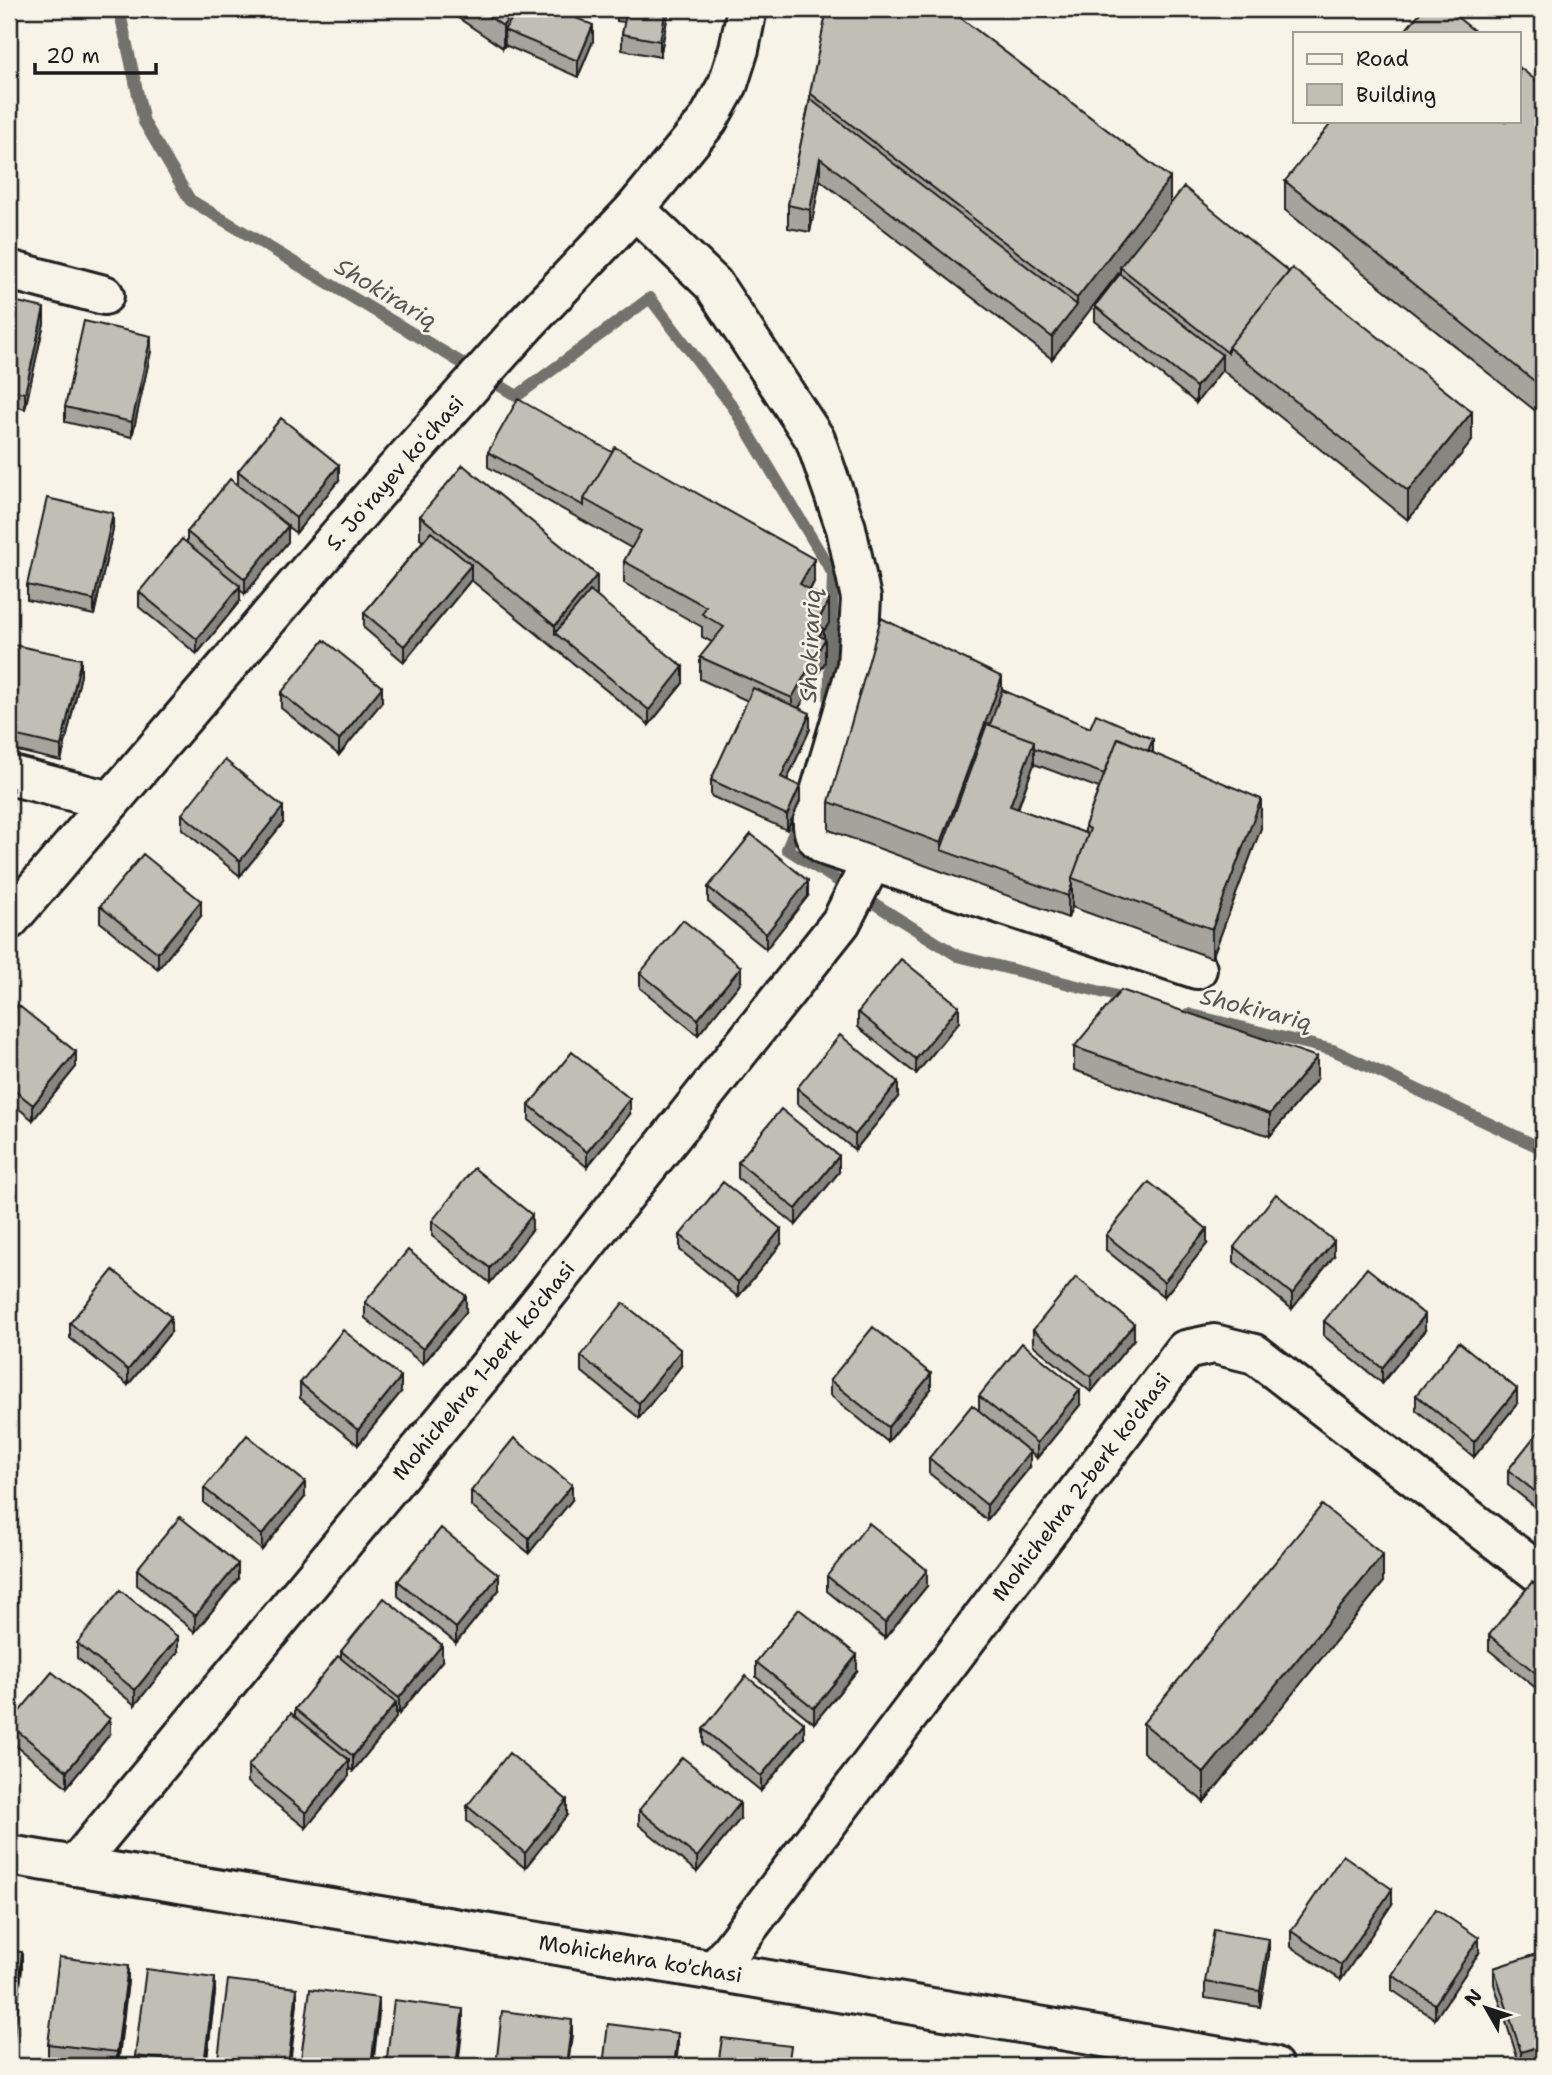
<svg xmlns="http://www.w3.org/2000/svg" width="1552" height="2075" font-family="'Shantell Sans',sans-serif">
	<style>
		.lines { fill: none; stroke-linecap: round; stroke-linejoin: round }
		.stream { stroke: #72716c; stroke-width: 12 }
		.minor-casing { stroke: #1c1c1c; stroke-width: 44 }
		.minor { stroke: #f7f3e8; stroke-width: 38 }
		.wall { fill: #a5a39c; stroke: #1c1c1c; stroke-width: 2; fill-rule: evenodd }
		.shaded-wall { fill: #86857f; stroke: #1c1c1c; stroke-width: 2 }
		.building { fill: #c0beb5; stroke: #1c1c1c; stroke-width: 2 }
		.labels { text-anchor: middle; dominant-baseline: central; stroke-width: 5; stroke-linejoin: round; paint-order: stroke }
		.street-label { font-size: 21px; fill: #1c1c1c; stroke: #f7f3e8 }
		.water-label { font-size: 23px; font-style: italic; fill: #565452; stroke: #f7f3e8 }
	</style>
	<rect width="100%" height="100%" fill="#f7f3e8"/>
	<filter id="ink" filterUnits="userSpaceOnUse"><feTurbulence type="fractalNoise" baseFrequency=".0143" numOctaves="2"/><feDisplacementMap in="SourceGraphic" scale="14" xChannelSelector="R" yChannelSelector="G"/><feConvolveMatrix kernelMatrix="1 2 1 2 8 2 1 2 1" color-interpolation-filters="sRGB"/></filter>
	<g filter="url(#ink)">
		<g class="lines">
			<path class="stream" d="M 119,9 L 144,122 L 190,200 L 517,396 L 650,298 L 733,407 L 833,574 L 829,707
				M 800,818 L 787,849 L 958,956 L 1129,999
				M 1188,1014 L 1333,1050 L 1543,1149"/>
			<g class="minor-casing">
				<g id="minor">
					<path d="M 635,209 L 713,284 L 815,439 L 846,528 L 861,598 L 857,666 L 813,816 C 812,832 814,839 829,847 L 1197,969"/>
					<path d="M 9,270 L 104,295"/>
					<path d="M 9,775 L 110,801"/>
					<path d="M 9,920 L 392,474 L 525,325 L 635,209 L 708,120 L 728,84 L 739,49 L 747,9"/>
					<path id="s1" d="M 9,1855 L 715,1971 L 1273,2066"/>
					<path id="s2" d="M 75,1866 L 499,1354 L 841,922 L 872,861"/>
					<path id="s3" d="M 715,1971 L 1185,1350 L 1214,1344 L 1255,1354 L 1543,1576"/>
				</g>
			</g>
			<use href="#minor" class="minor"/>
		</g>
		<path class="wall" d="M 445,9 L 555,9 L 593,41 L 578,77 L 505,45 L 503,48 Z
			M 617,9 L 669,9 L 660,57 L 622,50 L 622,34 L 625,22 L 617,21 Z
			M 1530,9 L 1543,9 L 1543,20 Z
			M 1543,86 L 1543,417 L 1285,210 L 1285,181 Z
			M 810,93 L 1170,205 L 1472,441 L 1408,520 L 1222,370 L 1196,403 L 1095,321 L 1095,306 L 1120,274 L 1120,271 L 1052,359 L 820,180 L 810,232 L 788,228 L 788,205 L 810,99 Z
			M 9,300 L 44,323 L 25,409 L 9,405 Z
			M 151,351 L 132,437 L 65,422 L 65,407 Z
			M 488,452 L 814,582 L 810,590 L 829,623 L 824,631 L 825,662 L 799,708 L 810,729 L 787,780 L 800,801 L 787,830 L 711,796 L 711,780 L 748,701 L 700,679 L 700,657 L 712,642 L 702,637 L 702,627 L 624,583 L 624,561 L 631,548 L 488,467 Z
			M 238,471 L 339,480 L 296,533 L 288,527 L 288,542 L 245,594 L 240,590 L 240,601 L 197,654 L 139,607 L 139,592 L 187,544 L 187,532 L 238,486 Z
			M 420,516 L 597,597 L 683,683 L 649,725 L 471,580 L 404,662 L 364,628 L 364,613 L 423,541 L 420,539 Z
			M 113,529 L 94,615 L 27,600 L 27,585 Z
			M 9,668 L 81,675 L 61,761 L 9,749 Z
			M 1002,690 L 1090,728 L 1153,753 L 1261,828 L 1212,958 L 1072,907 L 1068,918 L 829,830 L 829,802 ZM 1034,764 L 1099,788 L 1085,826 L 1085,833 L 1018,809 Z
			M 281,693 L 382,702 L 339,755 L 281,708 Z
			M 182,814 L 283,823 L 240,876 L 182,829 Z
			M 708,887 L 808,896 L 766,949 L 708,902 Z
			M 100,906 L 201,916 L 158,969 L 100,922 Z
			M 640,973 L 741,982 L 698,1035 L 640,988 Z
			M 858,1012 L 959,1022 L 916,1074 L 858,1027 Z
			M 9,1016 L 76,1067 L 33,1120 L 9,1101 Z
			M 1074,1047 L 1317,1079 L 1270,1136 L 1074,1070 Z
			M 797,1088 L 898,1097 L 855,1150 L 797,1103 Z
			M 529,1105 L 630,1114 L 587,1167 L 529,1120 Z
			M 738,1162 L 839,1172 L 796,1225 L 738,1178 Z
			M 432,1221 L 532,1230 L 490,1283 L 432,1236 Z
			M 680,1235 L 781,1244 L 738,1297 L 680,1250 Z
			M 1106,1235 L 1207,1244 L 1164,1297 L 1106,1250 Z
			M 1234,1247 L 1334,1256 L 1292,1309 L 1234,1262 Z
			M 365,1302 L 466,1312 L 423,1364 L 365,1318 Z
			M 1324,1321 L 1425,1330 L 1382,1383 L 1324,1336 Z
			M 70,1323 L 171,1332 L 128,1385 L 70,1338 Z
			M 1033,1330 L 1134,1339 L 1091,1392 L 1033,1345 Z
			M 581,1356 L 681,1366 L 639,1418 L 581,1371 Z
			M 830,1380 L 931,1389 L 888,1442 L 830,1395 Z
			M 300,1383 L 401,1392 L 358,1445 L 300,1398 Z
			M 1416,1395 L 1517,1404 L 1474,1457 L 1416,1410 Z
			M 979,1396 L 1080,1405 L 1037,1458 L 979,1411 Z
			M 1543,1426 L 1543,1513 L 1508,1485 L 1508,1470 Z
			M 929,1458 L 1030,1467 L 987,1520 L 929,1473 Z
			M 204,1488 L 305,1497 L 262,1550 L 204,1503 Z
			M 471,1491 L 572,1500 L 529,1553 L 471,1506 Z
			M 137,1569 L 238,1579 L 195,1632 L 137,1585 Z
			M 827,1576 L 927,1586 L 885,1638 L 827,1591 Z
			M 398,1581 L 499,1590 L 456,1643 L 398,1596 Z
			M 1383,1583 L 1204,1802 L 1143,1752 L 1143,1723 Z
			M 1543,1591 L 1543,1694 L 1489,1650 L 1489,1635 Z
			M 77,1643 L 178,1652 L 135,1705 L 77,1658 Z
			M 341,1651 L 442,1661 L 399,1714 L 396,1711 L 396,1718 L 353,1771 L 349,1768 L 349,1776 L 306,1828 L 248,1782 L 248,1766 L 295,1717 L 295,1709 L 341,1659 Z
			M 756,1662 L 857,1671 L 814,1723 L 756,1677 Z
			M 9,1724 L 110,1734 L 67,1787 L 9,1740 Z
			M 703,1729 L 804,1738 L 761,1791 L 703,1744 Z
			M 467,1806 L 567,1815 L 525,1868 L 467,1821 Z
			M 639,1810 L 740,1819 L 697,1872 L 639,1825 Z
			M 1392,1904 L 1341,1980 L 1291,1947 L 1291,1931 Z
			M 9,1951 L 22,1968 L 12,2054 L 9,2054 Z
			M 1543,1952 L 1524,2066 L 1520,2066 L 1494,1984 L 1494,1968 Z
			M 1479,1953 L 1435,2019 L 1392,1990 L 1392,1975 Z
			M 1269,1955 L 1260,2007 L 1205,1998 L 1205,1982 Z
			M 128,1981 L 118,2066 L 48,2059 L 48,2044 Z
			M 215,1993 L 206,2066 L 135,2066 L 135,2056 Z"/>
		<path class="shaded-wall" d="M 514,9 L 529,9 L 504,30 L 505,45 L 503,48 L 503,26 Z
			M 666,9 L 669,9 L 660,57 L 660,41 Z
			M 593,25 L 593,41 L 578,77 L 578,61 Z
			M 820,158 L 820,180 L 810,232 L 810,210 Z
			M 1170,178 L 1170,207 L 1120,267 L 1120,271 L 1052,359 L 1052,337 L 1077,305 L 1077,298 Z
			M 44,308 L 44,323 L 25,409 L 25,393 Z
			M 151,336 L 151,351 L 132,437 L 132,422 Z
			M 1222,355 L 1222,370 L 1196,403 L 1196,387 Z
			M 1472,412 L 1472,441 L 1408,520 L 1408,491 Z
			M 339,465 L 339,480 L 296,533 L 296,518 Z
			M 113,513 L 113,529 L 94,615 L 94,600 Z
			M 288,526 L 288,542 L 245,594 L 245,579 Z
			M 814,559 L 814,582 L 800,606 L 800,584 Z
			M 471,565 L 471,580 L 404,662 L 404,646 Z
			M 597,575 L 597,597 L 555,633 L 555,626 Z
			M 240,586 L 240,601 L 197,654 L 197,639 Z
			M 829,601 L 829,623 L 824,631 L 824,642 L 825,639 L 825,662 L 792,720 L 792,698 L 816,624 Z
			M 81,659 L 81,675 L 61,761 L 61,746 Z
			M 683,667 L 683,683 L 649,725 L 649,710 Z
			M 1002,677 L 1002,706 L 941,850 L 941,843 Z
			M 382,687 L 382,702 L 339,755 L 339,740 Z
			M 810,713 L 810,729 L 781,793 L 781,777 Z
			M 1153,739 L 1153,754 L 1143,762 Z
			M 1034,741 L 1034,764 L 1010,828 L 1010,806 Z
			M 800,786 L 800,801 L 787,830 L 787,815 Z
			M 13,788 L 13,803 L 9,824 L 9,808 Z
			M 1261,799 L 1261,828 L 1212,958 L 1212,929 Z
			M 283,807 L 283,823 L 240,876 L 240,861 Z
			M 808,881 L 808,896 L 766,949 L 766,934 Z
			M 1072,884 L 1072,907 L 1068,918 L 1068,896 Z
			M 201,901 L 201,916 L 158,969 L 158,953 Z
			M 741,967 L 741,982 L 698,1035 L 698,1019 Z
			M 959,1006 L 959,1022 L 916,1074 L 916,1059 Z
			M 76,1052 L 76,1067 L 33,1120 L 33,1105 Z
			M 1317,1057 L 1317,1079 L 1270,1136 L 1270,1114 Z
			M 898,1082 L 898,1097 L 855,1150 L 855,1135 Z
			M 630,1099 L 630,1114 L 587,1167 L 587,1152 Z
			M 10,1131 L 10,1146 L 9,1148 L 9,1132 Z
			M 839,1156 L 839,1172 L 796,1225 L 796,1209 Z
			M 532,1215 L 532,1230 L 490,1283 L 490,1268 Z
			M 781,1229 L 781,1244 L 738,1297 L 738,1282 Z
			M 1207,1229 L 1207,1244 L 1164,1297 L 1164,1282 Z
			M 1334,1241 L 1334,1256 L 1292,1309 L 1292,1294 Z
			M 466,1296 L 466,1312 L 423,1364 L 423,1349 Z
			M 1425,1315 L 1425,1330 L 1382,1383 L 1382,1368 Z
			M 171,1317 L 171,1332 L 128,1385 L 128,1370 Z
			M 1134,1324 L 1134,1339 L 1091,1392 L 1091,1377 Z
			M 681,1350 L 681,1366 L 639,1418 L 639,1403 Z
			M 931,1374 L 931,1389 L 888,1442 L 888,1427 Z
			M 401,1377 L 401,1392 L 358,1445 L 358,1430 Z
			M 1517,1389 L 1517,1404 L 1474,1457 L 1474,1442 Z
			M 1080,1390 L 1080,1405 L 1037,1458 L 1037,1443 Z
			M 1030,1452 L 1030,1467 L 987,1520 L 987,1505 Z
			M 305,1482 L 305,1497 L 262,1550 L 262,1535 Z
			M 572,1485 L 572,1500 L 529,1553 L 529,1538 Z
			M 1383,1555 L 1383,1583 L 1204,1802 L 1204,1773 Z
			M 238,1564 L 238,1579 L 195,1632 L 195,1616 Z
			M 927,1570 L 927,1586 L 885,1638 L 885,1623 Z
			M 499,1575 L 499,1590 L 456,1643 L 456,1628 Z
			M 178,1637 L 178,1652 L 135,1705 L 135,1690 Z
			M 442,1645 L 442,1661 L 399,1714 L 399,1698 Z
			M 857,1655 L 857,1671 L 814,1723 L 814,1708 Z
			M 14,1662 L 14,1677 L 9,1684 L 9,1669 Z
			M 396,1703 L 396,1718 L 353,1771 L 353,1756 Z
			M 110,1719 L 110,1734 L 67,1787 L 67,1771 Z
			M 804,1723 L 804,1738 L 761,1791 L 761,1776 Z
			M 349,1760 L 349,1776 L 306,1828 L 306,1813 Z
			M 567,1800 L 567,1815 L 525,1868 L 525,1853 Z
			M 740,1803 L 740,1819 L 697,1872 L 697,1857 Z
			M 1392,1889 L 1392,1904 L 1341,1980 L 1341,1965 Z
			M 1479,1938 L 1479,1953 L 1435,2019 L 1435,2004 Z
			M 1269,1939 L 1269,1955 L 1260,2007 L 1260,1991 Z
			M 22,1952 L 22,1968 L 12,2054 L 12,2039 Z
			M 128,1966 L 128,1981 L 117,2066 L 117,2052 Z
			M 215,1978 L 215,1993 L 206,2066 L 204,2066 Z
			M 297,1988 L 297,2004 L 290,2066 L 288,2066 Z
			M 379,1998 L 379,2014 L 373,2066 L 371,2066 Z
			M 463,2009 L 463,2024 L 458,2066 L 456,2066 Z
			M 572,2020 L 572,2035 L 568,2066 L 566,2066 Z
			M 678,2033 L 678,2048 L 676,2066 L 674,2066 Z
			M 1543,2045 L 1543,2060 L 1521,2066 L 1521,2052 Z"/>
		<path class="building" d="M 478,9 L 514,9 L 503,26 Z
			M 519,9 L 555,9 L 593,25 L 578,61 L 504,30 Z
			M 627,9 L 666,9 L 660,41 L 622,34 Z
			M 827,9 L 949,9 L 1170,178 L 1077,298 L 810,93 Z
			M 1423,9 L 1447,9 L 1477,33 L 1403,33 Z
			M 1519,67 L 1543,86 L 1543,388 L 1285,181 L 1333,121 L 1519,121 Z
			M 810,99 L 1077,305 L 1052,337 L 820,158 L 810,210 L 788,205 Z
			M 1184,187 L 1289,272 L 1228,347 L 1228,353 L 1120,267 Z
			M 1292,268 L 1472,412 L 1408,491 L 1228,347 Z
			M 1120,274 L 1222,355 L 1196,387 L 1095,306 Z
			M 9,300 L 44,308 L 25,393 L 9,390 Z
			M 84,321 L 151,336 L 132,422 L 65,407 Z
			M 518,399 L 612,452 L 584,499 L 584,506 L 488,452 Z
			M 281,418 L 339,465 L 296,518 L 238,471 Z
			M 615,447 L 814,559 L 800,584 L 829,601 L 816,624 L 824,629 L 819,636 L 825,639 L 792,698 L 700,657 L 724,627 L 702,614 L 706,607 L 624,561 L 641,531 L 584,499 Z
			M 463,465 L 597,575 L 555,626 L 420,516 Z
			M 230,479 L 288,526 L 245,579 L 187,532 Z
			M 47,498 L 113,513 L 94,600 L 27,585 Z
			M 431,532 L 471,565 L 404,646 L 364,613 Z
			M 182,539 L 240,586 L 197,639 L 139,592 Z
			M 590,591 L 683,667 L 649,710 L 555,633 Z
			M 881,618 L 1002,677 L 941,843 L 829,802 Z
			M 324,640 L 382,687 L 339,740 L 281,693 Z
			M 14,645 L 81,659 L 61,746 L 9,734 L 9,668 Z
			M 753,688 L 810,713 L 781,777 L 800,786 L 787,815 L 711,780 Z
			M 1002,690 L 1090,728 L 1096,714 L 1153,739 L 1148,751 L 1118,738 L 1104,774 L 1034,748 L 1034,741 L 990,725 Z
			M 987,724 L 1034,741 L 1010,806 L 1088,834 L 1072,878 L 1072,884 L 1068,896 L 941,850 Z
			M 1118,738 L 1261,799 L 1212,929 L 1072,878 L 1090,829 L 1085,826 Z
			M 225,760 L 283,807 L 240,861 L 182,814 Z
			M 9,787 L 13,788 L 9,808 Z
			M 751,834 L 808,881 L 766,934 L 708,887 Z
			M 143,854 L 201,901 L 158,953 L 100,906 Z
			M 683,920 L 741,967 L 698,1019 L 640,973 Z
			M 901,959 L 959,1006 L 916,1059 L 858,1012 Z
			M 1121,990 L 1317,1057 L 1270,1114 L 1074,1047 Z
			M 18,1005 L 76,1052 L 33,1105 L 9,1086 L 9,1016 Z
			M 840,1035 L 898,1082 L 855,1135 L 797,1088 Z
			M 572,1052 L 630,1099 L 587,1152 L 529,1105 Z
			M 781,1109 L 839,1156 L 796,1209 L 738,1162 Z
			M 474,1168 L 532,1215 L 490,1268 L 432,1221 Z
			M 723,1182 L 781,1229 L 738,1282 L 680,1235 Z
			M 1149,1182 L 1207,1229 L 1164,1282 L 1106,1235 Z
			M 1276,1194 L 1334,1241 L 1292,1294 L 1234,1247 Z
			M 408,1250 L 466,1296 L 423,1349 L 365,1302 Z
			M 1367,1268 L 1425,1315 L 1382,1368 L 1324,1321 Z
			M 113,1270 L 171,1317 L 128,1370 L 70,1323 Z
			M 1076,1277 L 1134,1324 L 1091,1377 L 1033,1330 Z
			M 623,1303 L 681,1350 L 639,1403 L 581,1356 Z
			M 873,1327 L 931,1374 L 888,1427 L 830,1380 Z
			M 343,1330 L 401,1377 L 358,1430 L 300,1383 Z
			M 1459,1342 L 1517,1389 L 1474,1442 L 1416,1395 Z
			M 1022,1343 L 1080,1390 L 1037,1443 L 979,1396 Z
			M 972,1405 L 1030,1452 L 987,1505 L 929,1458 Z
			M 1543,1426 L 1543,1498 L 1508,1470 Z
			M 247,1435 L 305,1482 L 262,1535 L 204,1488 Z
			M 514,1438 L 572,1485 L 529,1538 L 471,1491 Z
			M 1322,1505 L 1383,1555 L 1204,1773 L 1143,1723 Z
			M 180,1517 L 238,1564 L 195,1616 L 137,1569 Z
			M 869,1523 L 927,1570 L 885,1623 L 827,1576 Z
			M 441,1528 L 499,1575 L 456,1628 L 398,1581 Z
			M 1532,1582 L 1543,1591 L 1543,1679 L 1489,1635 Z
			M 120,1590 L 178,1637 L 135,1690 L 77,1643 Z
			M 384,1598 L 442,1645 L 399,1698 L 341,1651 Z
			M 799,1609 L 857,1655 L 814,1708 L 756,1662 Z
			M 338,1656 L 396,1703 L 353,1756 L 295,1709 Z
			M 9,1657 L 14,1662 L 9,1669 Z
			M 52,1672 L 110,1719 L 67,1771 L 9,1724 Z
			M 746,1676 L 804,1723 L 761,1776 L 703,1729 Z
			M 291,1713 L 349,1760 L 306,1813 L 248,1766 Z
			M 509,1753 L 567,1800 L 525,1853 L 467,1806 Z
			M 682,1757 L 740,1803 L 697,1857 L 639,1810 Z
			M 1343,1855 L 1392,1889 L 1341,1965 L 1291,1931 Z
			M 1436,1909 L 1479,1938 L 1435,2004 L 1392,1975 Z
			M 1214,1930 L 1269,1939 L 1260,1991 L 1205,1982 Z
			M 9,1951 L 22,1952 L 12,2039 L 9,2038 Z
			M 1543,1952 L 1543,2045 L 1521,2052 L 1494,1968 Z
			M 59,1957 L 128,1966 L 117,2052 L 48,2044 Z
			M 146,1969 L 215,1978 L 204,2064 L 135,2056 Z
			M 228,1980 L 297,1988 L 288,2066 L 217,2066 Z
			M 310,1989 L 379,1998 L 371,2066 L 300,2066 Z
			M 394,2000 L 463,2009 L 456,2066 L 386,2066 Z
			M 502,2011 L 572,2020 L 566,2066 L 496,2066 Z
			M 608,2024 L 678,2033 L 674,2066 L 603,2066 Z
			M 722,2038 L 791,2046 L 788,2066 L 718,2066 Z"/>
	</g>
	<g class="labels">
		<g class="street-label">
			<text transform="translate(395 473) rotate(-49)">S. Joʻrayev koʻchasi</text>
			<text stroke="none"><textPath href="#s2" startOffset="642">Mohichehra 1-berk ko'chasi</textPath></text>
			<text stroke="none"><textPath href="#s3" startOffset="607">Mohichehra 2-berk ko'chasi</textPath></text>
			<text stroke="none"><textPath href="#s1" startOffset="640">Mohichehra ko'chasi</textPath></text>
		</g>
		<g class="water-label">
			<text transform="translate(386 293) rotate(31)">Shokirariq</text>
			<text transform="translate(810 646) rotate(-88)">Shokirariq</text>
			<text transform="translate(1256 1009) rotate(14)">Shokirariq</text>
		</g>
	</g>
	<rect width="1552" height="2075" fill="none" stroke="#f7f3e8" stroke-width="35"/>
	<rect x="18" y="18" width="1517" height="2040" fill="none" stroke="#1c1c1c" stroke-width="2.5" filter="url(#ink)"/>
	<rect x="1293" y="32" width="228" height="91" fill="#f7f3e8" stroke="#9f9d96" stroke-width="2"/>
	<rect x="1307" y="54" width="35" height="10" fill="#f7f3e8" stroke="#9f9d96" stroke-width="2"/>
	<text x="1356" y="66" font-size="21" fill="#1c1c1c">Road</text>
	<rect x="1307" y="84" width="35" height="21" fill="#c0beb5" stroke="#9f9d96" stroke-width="2"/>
	<text x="1356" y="102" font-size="21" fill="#1c1c1c">Building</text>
	<g transform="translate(1486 2008) rotate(309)" stroke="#f7f3e8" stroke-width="5" paint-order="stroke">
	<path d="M0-5L12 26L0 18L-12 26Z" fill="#1c1c1c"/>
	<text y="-10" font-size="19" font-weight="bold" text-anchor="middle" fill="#1c1c1c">N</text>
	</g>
	<path d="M35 63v10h121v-10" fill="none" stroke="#1c1c1c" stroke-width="3.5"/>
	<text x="46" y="63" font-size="21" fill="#1c1c1c" stroke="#f7f3e8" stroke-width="5" paint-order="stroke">20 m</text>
</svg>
